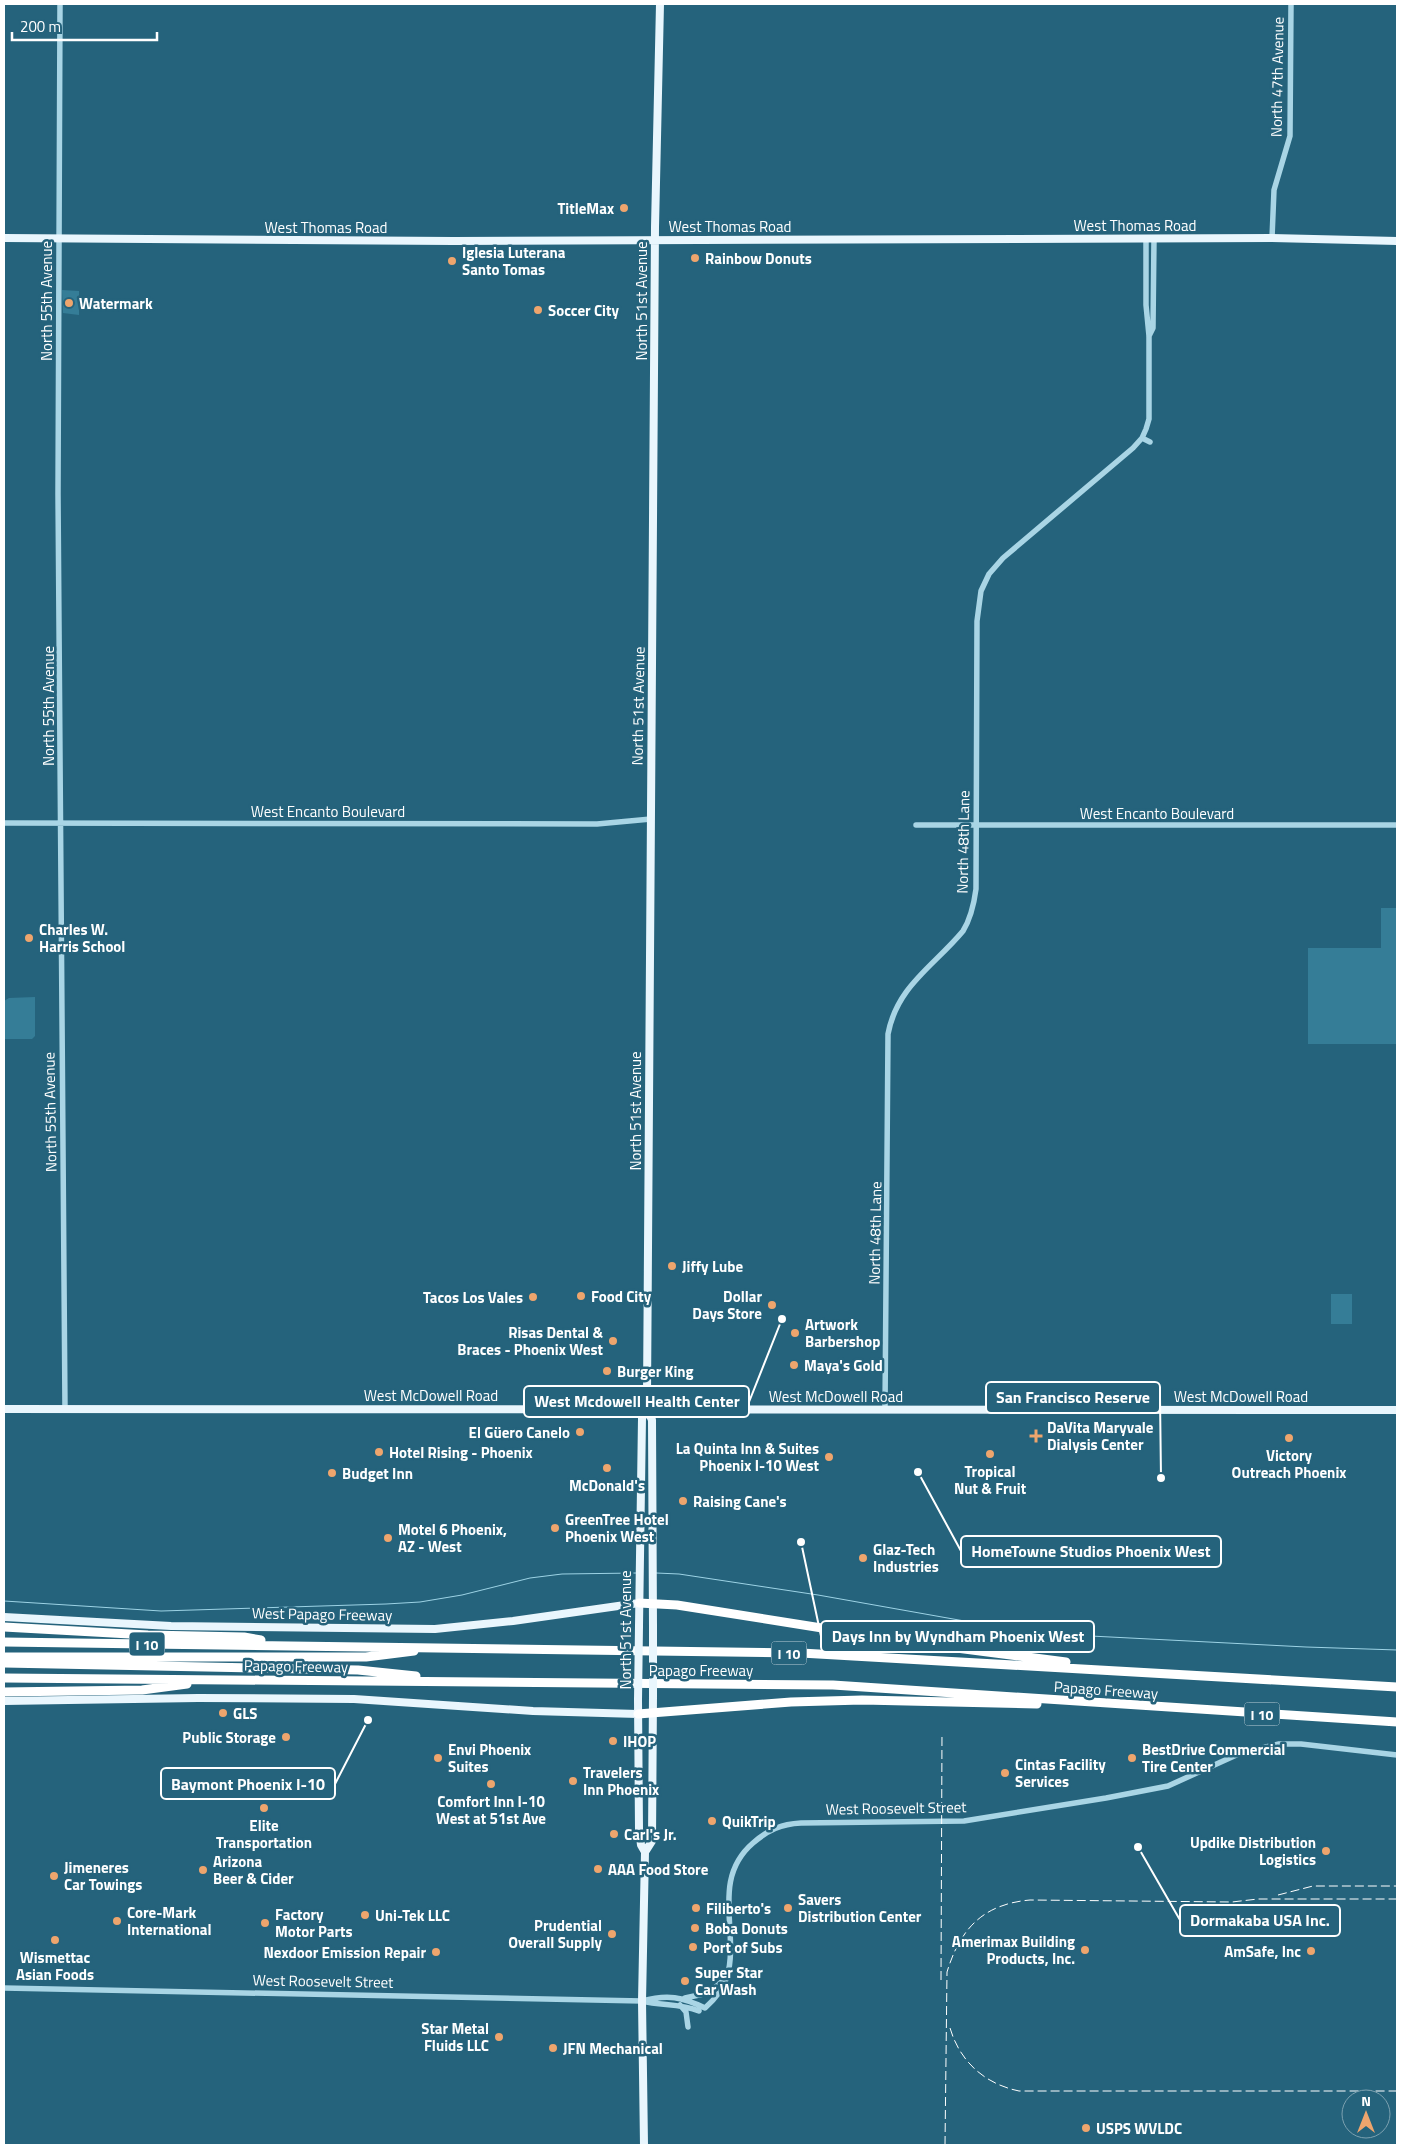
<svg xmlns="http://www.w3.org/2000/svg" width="1401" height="2149" font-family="'Titillium Web',sans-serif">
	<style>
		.green { fill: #357d97 }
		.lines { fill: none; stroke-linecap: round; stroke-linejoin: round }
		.stream { stroke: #9dd3e5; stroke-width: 1 }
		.minor { stroke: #a9d5e5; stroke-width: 5.5 }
		.major { stroke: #e9f6fd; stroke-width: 8 }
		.highway { stroke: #fff; stroke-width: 9 }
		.rail { stroke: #fff; stroke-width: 1; stroke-dasharray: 9 4; stroke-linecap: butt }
		.major-bridge { stroke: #e9f6fd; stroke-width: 8 }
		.poi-dot { fill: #eea56d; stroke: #25637c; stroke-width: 2 }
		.labels { text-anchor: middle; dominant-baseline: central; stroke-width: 5; stroke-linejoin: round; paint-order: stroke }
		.shield { fill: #25637c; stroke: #bed0d8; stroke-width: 1 }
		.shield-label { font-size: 14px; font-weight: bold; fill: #fff }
		.street-label { font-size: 15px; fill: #fff; stroke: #25637c }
		.poi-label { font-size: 15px; font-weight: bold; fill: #fff; stroke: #25637c; text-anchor: start }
		.leader { fill: none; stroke: #fff; stroke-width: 2 }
		.callout-dot { fill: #fff; stroke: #25637c; stroke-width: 2 }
		.callout { fill: #25637c; stroke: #fff; stroke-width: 2 }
		.callout-label { font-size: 16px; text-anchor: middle; font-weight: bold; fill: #fff }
	</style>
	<rect width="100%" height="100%" fill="#25637c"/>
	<path class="green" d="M 62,290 L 79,291 L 79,315 L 63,313 Z
		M 1381,908 L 1397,908 L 1397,1044 L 1308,1044 L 1308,948 L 1381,948 Z
		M 35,997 L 35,1036 L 32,1039 L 4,1039 L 4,1001 L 9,998 Z
		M 1331,1294 L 1352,1294 L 1352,1324 L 1331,1324 Z"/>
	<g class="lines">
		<path class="stream" d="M 656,1573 L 679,1574 L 818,1595 L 1032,1633 L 1306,1647 L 1397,1650
			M 4,1601 L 161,1611 L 386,1604 L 420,1602 L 462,1595 L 530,1578 L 562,1574 L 637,1573"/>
		<path class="minor" d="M 60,4 L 58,494 L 65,1409
			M 1272,238 L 1274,190 L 1290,136 L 1291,4
			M 1149,336 L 1153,328 L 1154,239
			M 1142,438 L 1150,442
			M 4,823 L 597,824 L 651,819
			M 916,825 L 1397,825
			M 885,1409 L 888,1034 C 897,986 934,966 963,931 C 971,918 974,904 976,889 L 977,621 L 981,591 L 989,574 L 1003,558 L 1133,448 L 1142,438 L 1146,429 L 1149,419 L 1149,336 L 1146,305 L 1146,239
			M 4,1988 L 642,2001 C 662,2006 680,2003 699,2011
			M 685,1998 L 708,1993 L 725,1979
			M 642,2001 C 668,1994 682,1997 705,2008 C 715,1999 723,1990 727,1977 C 740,1932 710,1880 753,1843 C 768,1830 781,1824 801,1823 L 964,1821 L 1106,1798 L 1168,1786 L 1243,1752 L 1279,1744 L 1301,1744 L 1397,1755
			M 680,2005 L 686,2012 L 688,2027"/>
		<path class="major" d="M 4,238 L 454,241 L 1272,238 L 1397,241
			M 4,1409 L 1397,1410
			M 4,1617 L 171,1626 L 435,1629 L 513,1621 L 639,1603
			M 639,1626 L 642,1418 L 647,1409
			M 653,1626 L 652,1420 L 647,1409 L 647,1395 L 655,227 L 660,4
			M 638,1700 L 639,1829 L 641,1845 L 645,1852
			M 4,1701 L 198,1698 L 354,1699 L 533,1711 L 638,1714
			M 644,2145 L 642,2001 L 645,1852 L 652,1841 L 653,1695"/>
		<path class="highway" d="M 639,1603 L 677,1605 L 910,1642 L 1066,1662
			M 4,1627 L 148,1635 L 244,1637 L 261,1640
			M 4,1642 L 801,1653 L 1397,1687
			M 4,1657 L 366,1657 L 414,1651
			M 4,1663 L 358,1670 L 416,1676
			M 4,1678 L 833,1685 L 1397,1722
			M 4,1692 L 142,1690 L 187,1684
			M 638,1714 L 791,1702 L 862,1700 L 1037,1704"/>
		<path class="rail" d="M 1278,1895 L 1313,1886 L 1397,1886
			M 941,1980 L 942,1733
			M 950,2028 C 960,2062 985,2084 1019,2091 L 1397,2091
			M 945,2145 L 947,1972 C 960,1929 983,1904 1030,1900 L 1232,1902 L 1258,1899 L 1397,1899"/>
		<path class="major-bridge" d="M 653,1626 L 653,1695
			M 638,1700 L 639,1626"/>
	</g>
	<g class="poi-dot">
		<circle cx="624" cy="208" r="5"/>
		<circle cx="695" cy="258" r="5"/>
		<circle cx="452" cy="261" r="5"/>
		<circle cx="69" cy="303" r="5"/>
		<circle cx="538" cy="310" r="5"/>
		<circle cx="29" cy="938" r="5"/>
		<circle cx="672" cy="1266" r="5"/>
		<circle cx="581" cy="1296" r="5"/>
		<circle cx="533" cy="1297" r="5"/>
		<circle cx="772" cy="1305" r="5"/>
		<circle cx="795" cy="1333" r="5"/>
		<circle cx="613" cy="1341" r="5"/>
		<circle cx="794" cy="1365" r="5"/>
		<circle cx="607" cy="1371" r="5"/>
		<circle cx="580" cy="1432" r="5"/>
		<path d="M1033.5 1428.5h5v5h5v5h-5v5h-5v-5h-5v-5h5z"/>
		<circle cx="1289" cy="1438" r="5"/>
		<circle cx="379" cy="1452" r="5"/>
		<circle cx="990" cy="1454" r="5"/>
		<circle cx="829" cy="1457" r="5"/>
		<circle cx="607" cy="1468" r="5"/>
		<circle cx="332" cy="1473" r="5"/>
		<circle cx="683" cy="1501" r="5"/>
		<circle cx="555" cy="1528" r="5"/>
		<circle cx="388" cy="1538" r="5"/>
		<circle cx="863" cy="1558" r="5"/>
		<circle cx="223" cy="1713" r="5"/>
		<circle cx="286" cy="1737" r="5"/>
		<circle cx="613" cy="1741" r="5"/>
		<circle cx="438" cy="1758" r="5"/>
		<circle cx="1132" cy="1758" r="5"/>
		<circle cx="1005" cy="1773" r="5"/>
		<circle cx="573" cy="1781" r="5"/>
		<circle cx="491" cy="1784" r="5"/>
		<circle cx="264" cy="1808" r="5"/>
		<circle cx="712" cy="1821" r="5"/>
		<circle cx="614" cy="1834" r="5"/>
		<circle cx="1326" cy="1851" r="5"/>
		<circle cx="598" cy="1869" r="5"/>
		<circle cx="203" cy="1870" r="5"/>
		<circle cx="54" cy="1876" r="5"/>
		<circle cx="696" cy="1908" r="5"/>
		<circle cx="788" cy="1908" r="5"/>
		<circle cx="365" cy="1915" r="5"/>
		<circle cx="117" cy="1921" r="5"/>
		<circle cx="265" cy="1923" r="5"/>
		<circle cx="695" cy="1928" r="5"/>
		<circle cx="612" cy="1934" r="5"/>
		<circle cx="55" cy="1940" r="5"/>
		<circle cx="693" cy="1947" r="5"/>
		<circle cx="1085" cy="1950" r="5"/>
		<circle cx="1311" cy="1951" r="5"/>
		<circle cx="436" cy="1952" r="5"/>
		<circle cx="685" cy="1981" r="5"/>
		<circle cx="499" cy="2037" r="5"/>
		<circle cx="553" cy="2048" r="5"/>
		<circle cx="1086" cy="2128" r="5"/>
	</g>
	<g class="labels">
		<g class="shield">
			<rect x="129.5" y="1632.5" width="35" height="23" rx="4"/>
			<rect x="771.5" y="1641.5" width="35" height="23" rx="4"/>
			<rect x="1244.5" y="1702.5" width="35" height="23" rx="4"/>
		</g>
		<g class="shield-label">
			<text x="147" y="1644">I 10</text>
			<text x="789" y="1653">I 10</text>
			<text x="1262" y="1714">I 10</text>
		</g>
		<g class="street-label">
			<text transform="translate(1277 77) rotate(-89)">North 47th Avenue</text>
			<text x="1135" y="225">West Thomas Road</text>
			<text x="730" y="226">West Thomas Road</text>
			<text x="326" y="227">West Thomas Road</text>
			<text transform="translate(46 301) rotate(-90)">North 55th Avenue</text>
			<text transform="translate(641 301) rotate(-90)">North 51st Avenue</text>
			<text transform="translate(48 706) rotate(-90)">North 55th Avenue</text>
			<text transform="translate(638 706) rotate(-89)">North 51st Avenue</text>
			<text x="328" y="811">West Encanto Boulevard</text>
			<text x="1157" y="813">West Encanto Boulevard</text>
			<text transform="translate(963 842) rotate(-89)">North 48th Lane</text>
			<text transform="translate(635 1111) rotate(-90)">North 51st Avenue</text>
			<text transform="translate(50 1112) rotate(-91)">North 55th Avenue</text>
			<text transform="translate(875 1233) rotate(-89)">North 48th Lane</text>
			<text x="431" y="1395">West McDowell Road</text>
			<text x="836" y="1396">West McDowell Road</text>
			<text x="1241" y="1396">West McDowell Road</text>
			<text transform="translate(322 1614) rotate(1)">West Papago Freeway</text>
			<text transform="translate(625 1630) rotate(-90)">North 51st Avenue</text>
			<text transform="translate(296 1666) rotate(1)">Papago Freeway</text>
			<text x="701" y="1670">Papago Freeway</text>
			<text transform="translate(1106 1690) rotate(4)">Papago Freeway</text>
			<text transform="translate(896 1808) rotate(-1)">West Roosevelt Street</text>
			<text transform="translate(323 1981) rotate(1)">West Roosevelt Street</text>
		</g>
		<g class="poi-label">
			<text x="614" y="208" text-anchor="end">TitleMax</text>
			<text x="462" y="252">Iglesia Luterana<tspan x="462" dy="17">Santo Tomas</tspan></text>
			<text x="705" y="258">Rainbow Donuts</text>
			<text x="79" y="303">Watermark</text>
			<text x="548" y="310">Soccer City</text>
			<text x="39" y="929">Charles W.<tspan x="39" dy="17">Harris School</tspan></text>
			<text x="682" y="1266">Jiffy Lube</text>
			<text x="591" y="1296">Food City</text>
			<text x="762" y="1296" text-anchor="end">Dollar<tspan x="762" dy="17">Days Store</tspan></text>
			<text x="523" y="1297" text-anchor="end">Tacos Los Vales</text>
			<text x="805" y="1324">Artwork<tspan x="805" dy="17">Barbershop</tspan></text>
			<text x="603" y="1332" text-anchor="end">Risas Dental &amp;<tspan x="603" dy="17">Braces - Phoenix West</tspan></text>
			<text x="804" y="1365">Maya's Gold</text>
			<text x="617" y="1371">Burger King</text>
			<text x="1047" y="1427">DaVita Maryvale<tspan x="1047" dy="17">Dialysis Center</tspan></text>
			<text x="570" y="1432" text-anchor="end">El Güero Canelo</text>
			<text x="819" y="1448" text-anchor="end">La Quinta Inn &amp; Suites<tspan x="819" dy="17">Phoenix I-10 West</tspan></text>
			<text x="389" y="1452">Hotel Rising - Phoenix</text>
			<text x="1289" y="1455" text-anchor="middle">Victory<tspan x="1289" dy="17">Outreach Phoenix</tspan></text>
			<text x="990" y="1471" text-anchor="middle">Tropical<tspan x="990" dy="17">Nut &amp; Fruit</tspan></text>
			<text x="342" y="1473">Budget Inn</text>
			<text x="607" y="1485" text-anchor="middle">McDonald's</text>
			<text x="693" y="1501">Raising Cane's</text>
			<text x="565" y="1519">GreenTree Hotel<tspan x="565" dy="17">Phoenix West</tspan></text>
			<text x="398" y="1529">Motel 6 Phoenix,<tspan x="398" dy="17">AZ - West</tspan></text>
			<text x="873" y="1549">Glaz-Tech<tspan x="873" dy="17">Industries</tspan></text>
			<text x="233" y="1713">GLS</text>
			<text x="276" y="1737" text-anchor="end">Public Storage</text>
			<text x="623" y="1741">IHOP</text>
			<text x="448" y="1749">Envi Phoenix<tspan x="448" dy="17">Suites</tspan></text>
			<text x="1142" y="1749">BestDrive Commercial<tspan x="1142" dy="17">Tire Center</tspan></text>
			<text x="1015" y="1764">Cintas Facility<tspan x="1015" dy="17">Services</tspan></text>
			<text x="583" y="1772">Travelers<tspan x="583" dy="17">Inn Phoenix</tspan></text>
			<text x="491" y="1801" text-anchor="middle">Comfort Inn I-10<tspan x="491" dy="17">West at 51st Ave</tspan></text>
			<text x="722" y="1821">QuikTrip</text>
			<text x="264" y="1825" text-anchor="middle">Elite<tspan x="264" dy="17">Transportation</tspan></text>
			<text x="624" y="1834">Carl's Jr.</text>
			<text x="1316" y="1842" text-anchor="end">Updike Distribution<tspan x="1316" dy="17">Logistics</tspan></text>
			<text x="213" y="1861">Arizona<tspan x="213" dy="17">Beer &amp; Cider</tspan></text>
			<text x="64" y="1867">Jimeneres<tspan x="64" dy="17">Car Towings</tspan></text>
			<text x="608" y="1869">AAA Food Store</text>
			<text x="798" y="1899">Savers<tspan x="798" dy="17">Distribution Center</tspan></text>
			<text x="706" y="1908">Filiberto's</text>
			<text x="127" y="1912">Core-Mark<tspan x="127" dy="17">International</tspan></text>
			<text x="275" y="1914">Factory<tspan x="275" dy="17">Motor Parts</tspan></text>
			<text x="375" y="1915">Uni-Tek LLC</text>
			<text x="602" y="1925" text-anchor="end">Prudential<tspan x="602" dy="17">Overall Supply</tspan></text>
			<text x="705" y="1928">Boba Donuts</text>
			<text x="1075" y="1941" text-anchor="end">Amerimax Building<tspan x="1075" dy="17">Products, Inc.</tspan></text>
			<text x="703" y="1947">Port of Subs</text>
			<text x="1301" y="1951" text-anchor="end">AmSafe, Inc</text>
			<text x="426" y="1952" text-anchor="end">Nexdoor Emission Repair</text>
			<text x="55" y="1957" text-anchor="middle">Wismettac<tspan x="55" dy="17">Asian Foods</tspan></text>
			<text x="695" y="1972">Super Star<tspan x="695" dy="17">Car Wash</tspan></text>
			<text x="489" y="2028" text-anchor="end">Star Metal<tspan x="489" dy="17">Fluids LLC</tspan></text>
			<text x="563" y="2048">JFN Mechanical</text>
			<text x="1096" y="2128">USPS WVLDC</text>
		</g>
	</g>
	<path class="leader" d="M1161 1478L1160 1398M782 1319L749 1402M918 1472L961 1551M801 1542L821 1636M368 1720L335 1784M1138 1847L1180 1920"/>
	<g class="callout-dot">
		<circle cx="1161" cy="1478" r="5"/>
		<circle cx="782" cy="1319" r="5"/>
		<circle cx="918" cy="1472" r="5"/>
		<circle cx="801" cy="1542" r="5"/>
		<circle cx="368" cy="1720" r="5"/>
		<circle cx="1138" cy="1847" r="5"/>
	</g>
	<g class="callout">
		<rect x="986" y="1382" width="174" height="31" rx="5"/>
		<rect x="524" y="1386" width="225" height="31" rx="5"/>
		<rect x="961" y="1536" width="260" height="31" rx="5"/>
		<rect x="821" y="1621" width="273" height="31" rx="5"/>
		<rect x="161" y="1768" width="174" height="31" rx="5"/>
		<rect x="1180" y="1905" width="160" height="31" rx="5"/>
	</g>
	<g class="callout-label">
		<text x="1073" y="1403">San Francisco Reserve</text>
		<text x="637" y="1407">West Mcdowell Health Center</text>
		<text x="1091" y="1557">HomeTowne Studios Phoenix West</text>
		<text x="958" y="1642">Days Inn by Wyndham Phoenix West</text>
		<text x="248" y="1790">Baymont Phoenix I-10</text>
		<text x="1260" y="1926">Dormakaba USA Inc.</text>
	</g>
	<rect width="1401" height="2149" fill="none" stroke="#ffffff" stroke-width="10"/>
	<g transform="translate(1366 2114)"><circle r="24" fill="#25637c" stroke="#7ca1b0"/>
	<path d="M0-4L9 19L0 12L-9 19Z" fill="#eea56d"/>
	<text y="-8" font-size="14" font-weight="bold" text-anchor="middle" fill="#ffffff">N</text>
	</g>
	<path d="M12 32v8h145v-8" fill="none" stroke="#ffffff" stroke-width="2.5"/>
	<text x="20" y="32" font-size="15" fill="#ffffff" stroke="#25637c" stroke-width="4" paint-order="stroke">200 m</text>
</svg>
